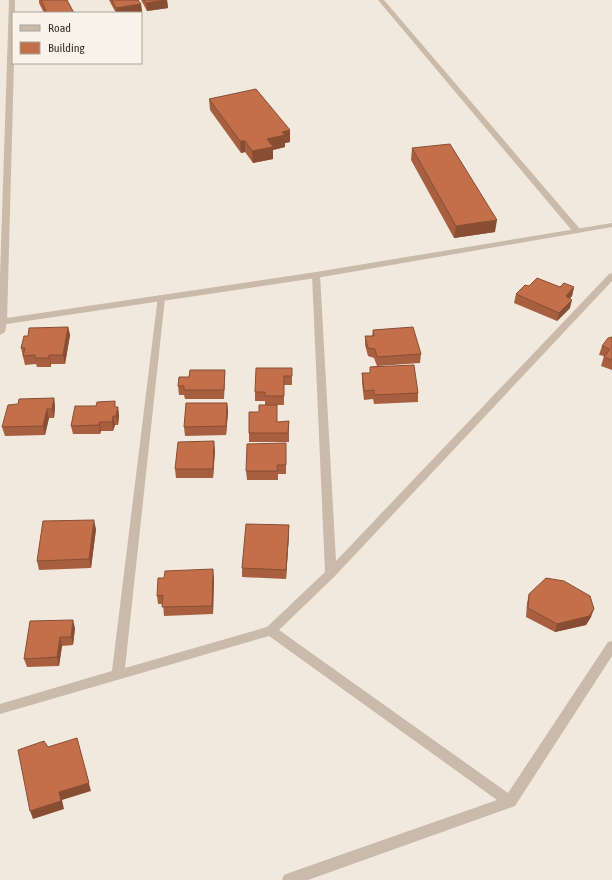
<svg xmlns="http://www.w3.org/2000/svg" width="612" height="880" font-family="'Asap Condensed',sans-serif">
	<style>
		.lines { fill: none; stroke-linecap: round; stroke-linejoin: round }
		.minor { fill: #c9baa9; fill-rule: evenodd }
		.tertiary { fill: #c9baa9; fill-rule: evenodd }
		.wall { fill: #a75f40 }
		.shaded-wall { fill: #884e34 }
		.building { fill: #c26f4a; stroke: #884e34 }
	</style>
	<rect width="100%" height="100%" fill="#f1e9dd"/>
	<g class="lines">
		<path class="minor" d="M 9,0 L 15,0 L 15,13 L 13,13 L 14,63 L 7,322 L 5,332 L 0,335 L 0,277 Z
			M 378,0 L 384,0 L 580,229 L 580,233 L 574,233 Z
			M 316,272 L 320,275 L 336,561 L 609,274 L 612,273 L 612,281 L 335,576 L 279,630 L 508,793 L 608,642 L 612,641 L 612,656 L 515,806 L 308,880 L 282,880 L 284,875 L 289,873 L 497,800 L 269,636 L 0,714 L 0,704 L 112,671 L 158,296 L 161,295 L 165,298 L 125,668 L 267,627 L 325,572 L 312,275 Z"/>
		<path class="tertiary" d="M 612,223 L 612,227 L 316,278 L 0,325 L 0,319 L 316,272 Z"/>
	</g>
	<path class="wall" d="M 39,0 L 67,0 L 74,13 L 44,13 L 39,3 Z
		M 109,0 L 138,0 L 141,4 L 142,12 L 132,13 L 116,13 Z
		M 141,0 L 167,0 L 168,8 L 147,11 Z
		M 209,99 L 290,130 L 290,142 L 285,143 L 285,147 L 273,150 L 273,159 L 253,163 L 245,152 L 241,153 L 210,110 Z
		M 412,148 L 495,232 L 454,238 L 411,160 Z
		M 529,286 L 574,287 L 572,296 L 570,298 L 570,308 L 557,321 L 514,303 L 516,294 Z
		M 68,327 L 70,335 L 65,364 L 51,364 L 51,367 L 37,367 L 36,364 L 25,365 L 21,348 L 28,336 Z
		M 373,330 L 421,354 L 420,363 L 378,366 L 418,393 L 418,402 L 374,404 L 373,399 L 364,400 L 362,382 L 362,373 L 370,373 L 370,367 L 377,366 L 374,358 L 368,356 L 365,345 L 365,336 L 372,336 Z
		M 612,337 L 612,370 L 601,366 L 604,356 L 599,355 L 602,346 Z
		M 292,368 L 292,385 L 284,385 L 284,405 L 265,405 L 265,401 L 255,401 L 255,392 Z
		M 225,370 L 225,379 L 224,399 L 185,399 L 184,395 L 179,395 L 178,386 L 189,377 Z
		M 54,398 L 55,407 L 54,418 L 49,418 L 45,435 L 5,436 L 2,427 L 18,404 Z
		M 227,403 L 228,412 L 226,435 L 185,436 L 184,427 Z
		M 116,407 L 118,407 L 119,416 L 118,425 L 115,425 L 113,431 L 101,431 L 100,434 L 73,434 L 71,426 Z
		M 289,421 L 289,442 L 249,442 L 249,433 Z
		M 286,443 L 286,474 L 278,474 L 278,480 L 247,480 L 246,471 Z
		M 215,450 L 213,478 L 176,478 L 175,469 Z
		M 289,525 L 289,534 L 286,579 L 242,577 L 242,568 Z
		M 96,529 L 91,568 L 39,570 L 37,561 Z
		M 214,578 L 213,614 L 164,616 L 163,604 L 158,604 L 157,596 Z
		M 529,594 L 591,617 L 586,625 L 555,632 L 526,617 L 527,603 Z
		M 75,628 L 73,645 L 62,646 L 59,666 L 27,667 L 24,659 Z"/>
	<path class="shaded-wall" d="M 167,0 L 168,8 L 147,11 L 146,3 Z
		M 141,4 L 142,12 L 132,13 L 117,13 L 116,8 Z
		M 290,130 L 290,142 L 285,143 L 285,147 L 273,150 L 273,159 L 253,163 L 252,151 L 267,139 L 282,132 Z
		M 240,141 L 245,141 L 245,152 L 241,153 Z
		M 497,220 L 495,232 L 454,238 L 456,226 Z
		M 574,287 L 572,296 L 565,304 L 566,296 Z
		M 572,300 L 570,308 L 557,321 L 559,313 Z
		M 68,327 L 70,335 L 65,364 L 63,355 Z
		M 49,355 L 51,364 L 51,367 L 49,358 Z
		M 54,398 L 55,407 L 54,418 L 52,409 Z
		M 227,403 L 228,412 L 226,435 L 226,426 Z
		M 118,407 L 119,416 L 118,425 L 116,416 Z
		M 47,409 L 49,418 L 45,435 L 43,426 Z
		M 113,416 L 115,425 L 113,431 L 112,422 Z
		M 99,422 L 101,431 L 100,434 L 99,425 Z
		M 214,441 L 215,450 L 213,478 L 213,469 Z
		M 94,520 L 96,529 L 91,568 L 89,559 Z
		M 289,525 L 289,534 L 286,579 L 286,570 Z
		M 213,569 L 214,578 L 213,614 L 212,606 Z
		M 594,609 L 591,617 L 586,625 L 555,632 L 557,624 Z
		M 73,620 L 75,628 L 73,645 L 71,637 Z
		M 60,637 L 62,646 L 59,666 L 57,657 Z
		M 77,738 L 91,791 L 62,800 L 64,809 L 33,819 L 30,811 L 59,792 Z"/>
	<path class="building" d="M 41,0 L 67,0 L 74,13 L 47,13 Z
		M 112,0 L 138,0 L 141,4 L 116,8 Z
		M 144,0 L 167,0 L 146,3 Z
		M 256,89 L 290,130 L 282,132 L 285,135 L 267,139 L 273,147 L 252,151 L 245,141 L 240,141 L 209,99 Z
		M 450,144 L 497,220 L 456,226 L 412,148 Z
		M 537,278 L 560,287 L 564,283 L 574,287 L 566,296 L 572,300 L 559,313 L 516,294 L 525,285 L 529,286 Z
		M 68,327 L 63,355 L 49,355 L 49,358 L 35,358 L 35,355 L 23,356 L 25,348 L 21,348 L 24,336 L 28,336 L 29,328 Z
		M 413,327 L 421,354 L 377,357 L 375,349 L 368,348 L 365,336 L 374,336 L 373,330 Z
		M 612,337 L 612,360 L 604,357 L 610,349 L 602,346 L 608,338 Z
		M 414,365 L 418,393 L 374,395 L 374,390 L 364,391 L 362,373 L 370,373 L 370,367 Z
		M 256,368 L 292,368 L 292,376 L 284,376 L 284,396 L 265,396 L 265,392 L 255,392 Z
		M 190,370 L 225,370 L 224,390 L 184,390 L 184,386 L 178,386 L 179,377 L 189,377 Z
		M 54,398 L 52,409 L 47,409 L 43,426 L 2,427 L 8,405 L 18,404 L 19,399 Z
		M 115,401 L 115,407 L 118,407 L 116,416 L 113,416 L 112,422 L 99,422 L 99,425 L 71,426 L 75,406 L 96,406 L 97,402 Z
		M 186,403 L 227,403 L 226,426 L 184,427 Z
		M 259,405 L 277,405 L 277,422 L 289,421 L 288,433 L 249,433 L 249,412 L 259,412 Z
		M 214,441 L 213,469 L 175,469 L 178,442 Z
		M 286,443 L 286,465 L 277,465 L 278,471 L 246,471 L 247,444 Z
		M 94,520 L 89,559 L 37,561 L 43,521 Z
		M 246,524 L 289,525 L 286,570 L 242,568 Z
		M 213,569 L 212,606 L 162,607 L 163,595 L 157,596 L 158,578 L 164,578 L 165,571 Z
		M 546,578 L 564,581 L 590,596 L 594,609 L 589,616 L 557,624 L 528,608 L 529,594 Z
		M 73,620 L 71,637 L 60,637 L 57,657 L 24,659 L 30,621 Z
		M 77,738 L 89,783 L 59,792 L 61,801 L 30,811 L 18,750 L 44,741 L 48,747 Z"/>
	<rect x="12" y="12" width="130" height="52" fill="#f9f3e9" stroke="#aba49c"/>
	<rect x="20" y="25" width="20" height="6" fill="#c9baa9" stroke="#aba49c"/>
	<text x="48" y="32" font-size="12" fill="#372e29">Road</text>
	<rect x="20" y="42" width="20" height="12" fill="#c26f4a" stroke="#aba49c"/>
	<text x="48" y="52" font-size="12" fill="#372e29">Building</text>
</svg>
